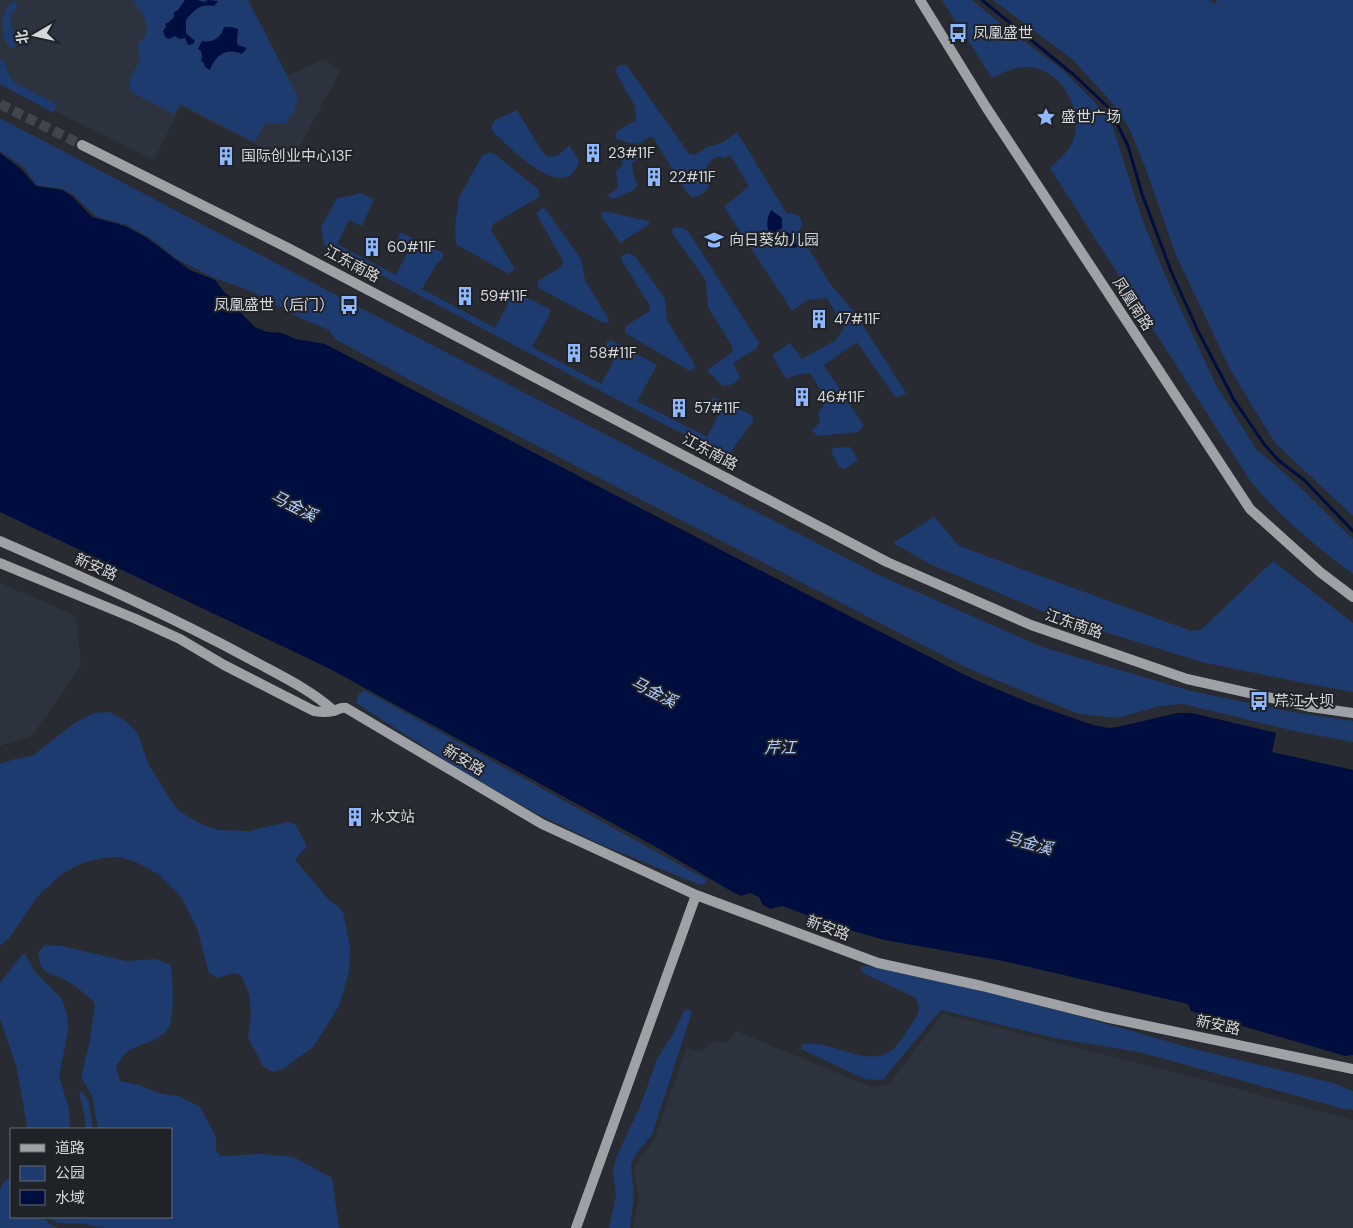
<svg xmlns="http://www.w3.org/2000/svg" width="1353" height="1228" font-family="'DM Sans','Noto Sans SC',sans-serif">
	<style>
		.built { fill: #2d333e }
		.green { fill: #1e3b70 }
		.water { fill: #000e3f }
		.lines { fill: none; stroke-linecap: round; stroke-linejoin: round }
		.stream { stroke: #000e3f; stroke-width: 3 }
		.secondary-tunnel { stroke: #42454a; stroke-width: 10; stroke-dasharray: 10 5; stroke-linecap: butt }
		.secondary { stroke: #9ea1a5; stroke-width: 10 }
		.labels { text-anchor: middle; dominant-baseline: central; stroke-width: 4; stroke-linejoin: round; paint-order: stroke }
		.poi-label { font-size: 15px; fill: #d4d6da; stroke: #1f2227; text-anchor: start }
		.street-label { font-size: 15px; fill: #d4d6da; stroke: #1f2227 }
		.water-label { font-size: 16px; font-style: italic; fill: #afccfe; stroke: #1f2227 }
	</style>
	<rect width="100%" height="100%" fill="#282b31"/>
	<path class="built" d="M 0,0 L 248,0 L 287,76 L 324,59 L 340,71 L 291,163 L 181,106 L 154,160 L 0,84 Z
		M 0,583 L 76,616 L 81,665 L 32,736 L 0,746 Z
		M 942,1014 L 1186,1075 L 1353,1120 L 1353,1228 L 633,1228 L 639,1196 L 635,1180 L 635,1166 L 654,1140 L 687,1048 L 701,1052 L 712,1041 L 728,1043 L 736,1031 L 872,1087 L 889,1084 Z"/>
	<path class="green" d="M 133,0 L 248,0 L 298,97 L 294,112 L 286,123 L 272,124 L 266,122 L 255,142 L 180,104 L 174,114 L 131,92 C 127,76 134,74 140,60 L 138,47 L 140,41 L 145,37 L 147,27 L 144,17 Z
		M 942,0 L 972,0 L 1006,28 L 1063,70 L 1110,118 L 1142,219 L 1165,275 L 1216,385 L 1256,449 L 1289,477 L 1353,539 L 1353,574 C 1315,546 1279,516 1249,479 L 1050,168 C 1058,160 1069,152 1073,141 C 1084,112 1063,70 1029,67 C 1017,66 1003,72 992,78 Z
		M 993,0 L 1210,0 L 1214,4 L 1218,0 L 1353,0 L 1353,516 L 1275,443 L 1230,369 L 1176,255 L 1145,167 L 1130,130 L 1115,106 L 1073,60 Z
		M 12,2 L 15,2 L 17,4 L 17,7 C 3,24 16,29 17,46 L 10,48 C 0,38 0,10 12,2 Z
		M 0,60 L 4,61 L 9,75 L 14,82 L 56,104 L 54,113 L 0,84 Z
		M 622,65 L 627,66 L 689,154 L 695,155 L 707,147 L 722,143 L 737,132 L 787,214 L 795,214 C 803,218 804,225 798,232 L 831,285 L 855,313 L 906,393 L 896,398 L 857,342 L 824,365 L 864,426 L 858,432 L 818,436 L 812,431 L 820,422 L 818,413 L 825,404 L 823,394 L 810,373 L 796,375 L 786,379 L 772,355 L 790,343 L 802,359 L 836,340 L 844,328 L 827,298 L 808,300 L 792,311 L 724,207 L 749,186 L 730,155 L 723,158 L 718,156 C 704,163 704,172 709,186 C 705,193 700,197 692,197 L 687,193 L 653,137 C 647,137 647,140 642,142 C 635,146 624,141 617,139 L 615,135 L 617,131 L 636,120 L 635,106 L 615,71 L 618,66 Z
		M 517,110 L 543,153 L 549,157 L 559,155 L 569,145 L 579,161 C 566,206 511,148 494,133 L 491,129 L 495,120 Z
		M 0,118 L 420,339 L 879,575 L 1042,647 L 1191,691 L 1292,712 L 1353,721 L 1353,742 L 1295,731 L 1183,704 L 1159,706 L 1118,718 L 1079,714 L 967,668 L 410,380 L 335,339 L 329,330 L 300,318 L 251,291 L 214,278 L 175,258 L 152,239 L 127,225 L 97,217 L 72,194 L 63,189 L 36,185 L 24,167 L 0,151 Z
		M 617,146 L 637,153 L 638,158 L 632,163 L 633,173 L 637,185 L 634,190 L 614,199 L 607,196 L 618,188 L 616,171 L 623,164 L 616,149 Z
		M 488,153 L 495,154 L 539,190 L 539,197 L 493,224 L 491,230 L 515,269 L 509,274 L 456,244 L 455,226 L 459,197 L 482,156 Z
		M 359,193 L 374,199 L 362,226 L 349,220 L 337,244 L 396,275 L 408,251 L 396,243 L 400,233 L 402,233 L 443,253 L 443,258 L 437,263 L 422,289 L 495,328 L 508,304 L 503,300 L 504,295 L 507,290 L 509,289 L 550,309 L 550,314 L 532,347 L 601,384 L 614,361 L 603,354 L 607,342 L 611,340 L 657,365 L 637,401 L 707,437 L 719,414 L 709,408 L 709,402 L 713,397 L 748,413 L 753,417 L 753,421 L 730,453 L 725,455 L 717,452 L 324,245 L 321,227 L 337,198 L 350,196 Z
		M 544,207 L 581,259 L 585,280 L 609,320 L 607,323 L 602,322 L 537,287 L 538,281 L 561,267 L 563,261 L 536,213 Z
		M 604,211 L 648,221 L 650,224 L 620,243 L 602,217 L 601,214 Z
		M 678,227 L 683,228 L 688,231 L 759,343 L 757,348 L 733,363 L 740,378 C 734,384 730,386 722,386 L 707,370 L 730,354 L 733,351 L 732,346 L 708,307 L 706,282 L 703,276 L 672,233 L 673,228 Z
		M 628,253 L 635,256 L 665,299 L 667,321 L 694,363 L 695,367 L 690,371 L 625,333 L 625,328 C 631,320 642,318 650,310 L 650,306 L 622,261 L 622,256 Z
		M 850,447 L 858,460 L 845,469 L 840,468 L 831,452 L 833,448 Z
		M 934,517 L 959,546 L 1191,631 L 1201,630 L 1273,561 L 1353,623 L 1353,692 L 1304,683 L 1202,662 L 1059,618 L 932,565 L 893,543 Z
		M 363,691 L 366,691 L 707,880 L 704,884 L 700,885 L 600,844 L 535,813 L 456,767 L 356,703 L 359,694 Z
		M 109,712 L 124,720 L 137,732 L 149,765 L 170,799 L 179,811 L 199,823 L 217,830 L 249,831 L 288,822 L 295,824 L 307,846 L 296,858 L 296,861 L 329,900 L 336,905 L 343,912 L 350,947 L 349,972 L 339,1006 L 313,1047 L 283,1069 L 273,1072 L 263,1066 L 248,1038 L 251,1015 L 249,994 L 241,975 L 234,973 L 218,978 L 209,973 L 197,928 L 182,898 L 158,874 L 138,863 L 121,857 L 103,858 L 83,863 L 63,873 L 38,896 L 9,938 L 0,946 L 0,764 L 15,759 L 32,756 L 76,722 L 95,713 Z
		M 45,945 L 62,946 L 126,961 L 156,959 L 171,965 C 172,979 176,1019 167,1030 C 157,1043 136,1043 124,1055 C 121,1058 118,1064 116,1068 L 120,1081 L 139,1085 L 162,1094 L 179,1096 L 200,1107 L 216,1137 L 216,1151 L 221,1156 L 261,1154 L 294,1157 L 332,1178 L 339,1228 L 106,1228 C 98,1227 90,1224 82,1224 C 69,1222 59,1227 48,1217 L 171,1217 L 171,1129 L 98,1129 L 92,1096 L 81,1077 L 90,1040 L 95,1003 C 87,995 77,987 67,981 C 49,970 42,978 38,953 Z
		M 25,954 L 35,972 L 62,999 L 67,1015 L 68,1030 L 59,1077 L 69,1108 L 70,1129 L 25,1129 L 27,1124 L 16,1065 L 0,1019 L 0,983 L 22,955 Z
		M 867,966 L 978,990 L 1079,1016 L 1191,1048 L 1336,1084 L 1353,1091 L 1353,1110 L 1340,1108 L 1143,1053 L 1055,1038 L 941,1010 L 883,1079 L 875,1080 L 865,1079 L 801,1049 L 802,1045 C 830,1037 867,1071 893,1049 C 903,1040 911,1024 918,1014 L 919,1008 L 916,998 L 861,972 L 861,967 Z
		M 687,1009 L 692,1012 L 652,1135 L 636,1154 L 631,1164 L 634,1197 L 630,1228 L 609,1228 L 616,1196 L 613,1172 L 616,1158 L 641,1104 L 657,1059 L 674,1032 L 684,1011 Z
		M 82,1091 L 89,1102 L 93,1129 L 85,1129 L 85,1118 L 79,1092 Z
		M 11,1177 L 11,1217 L 43,1217 L 49,1224 L 58,1228 L 0,1228 L 0,1191 L 3,1182 Z"/>
	<path class="water" d="M 185,0 L 198,0 L 204,2 L 208,0 L 218,1 L 214,6 C 200,4 195,9 186,20 L 186,33 L 195,41 L 193,44 L 188,45 L 185,38 L 179,39 L 175,36 L 169,39 L 165,37 L 163,31 L 166,27 L 165,24 L 169,22 L 174,17 L 174,12 L 178,10 Z
		M 224,27 L 232,27 L 238,29 L 237,42 L 238,45 L 247,48 L 242,54 C 227,47 215,55 210,70 L 205,67 L 204,63 L 201,61 L 202,57 L 201,51 L 198,49 L 202,41 C 213,43 221,38 224,27 Z
		M 0,153 L 21,169 L 36,186 L 62,190 L 72,196 L 92,217 L 125,226 L 147,238 L 190,270 L 215,280 L 225,293 L 236,301 L 238,310 L 255,327 L 267,332 L 282,333 L 296,339 L 325,344 L 748,564 L 969,677 L 1030,703 L 1093,725 L 1109,728 L 1117,727 L 1178,713 L 1192,713 L 1276,733 L 1272,752 L 1353,770 L 1353,1055 L 1345,1056 L 1191,1011 L 1188,1004 L 1003,961 L 885,940 L 842,928 L 782,906 L 770,909 L 763,905 L 759,897 L 750,893 L 741,896 L 731,891 L 656,847 L 328,668 L 0,512 Z
		M 771,210 L 782,218 L 782,228 L 771,235 C 765,227 767,218 771,210 Z
		M 784,231 L 793,235 L 797,247 C 787,250 779,246 772,238 Z"/>
	<g class="lines">
		<path class="stream" d="M 982,0 L 1074,75 L 1110,109 L 1128,146 L 1142,194 L 1171,271 L 1198,331 L 1234,400 L 1264,444 L 1278,460 L 1304,480 L 1353,531"/>
		<path class="secondary-tunnel" d="M 0,104 L 82,145"/>
		<path class="secondary" d="M 920,0 L 986,107 L 1250,509 L 1320,572 L 1353,597
			M 82,145 L 288,248 L 887,562 L 1031,625 L 1187,679 L 1311,707 L 1353,713
			M 0,541 C 85,578 169,615 250,659 C 279,675 310,689 334,711
			M 0,563 L 136,619 L 180,639 L 224,665 L 314,711 C 320,712 326,713 333,711 C 338,710 340,707 346,708 L 542,824 L 696,895 L 878,963 L 982,986 L 1105,1017 L 1353,1069
			M 576,1228 L 696,895"/>
	</g>
	<defs>
		<g id="bus-bare" transform="scale(1.5)"><path d="M-5-6H5V4H4V6H2V4H-2V6H-4V4H-5ZM-3.5-4V0h7V-4ZM-3.5 1.2v1.5H-2V1.2ZM2 1.2v1.5H3.5V1.2Z" fill="#90b8fd" stroke="#1f2227" stroke-width="2.5" paint-order="stroke"/></g>
		<g id="sight-bare" transform="scale(1.5)"><path d="M0-6L1.8-2.2L6-1.7L2.9 1.2L3.7 5.4L0 3.3L-3.7 5.4L-2.9 1.2L-6-1.7L-1.8-2.2Z" fill="#90b8fd" stroke="#1f2227" stroke-width="2.5" paint-order="stroke"/></g>
		<g id="building-bare" transform="scale(1.5)"><path d="M-4-6H4V6H1V3H-1V6H-4ZM-2.5-4.3h1.7v1.8h-1.7ZM.8-4.3h1.7v1.8H.8ZM-2.5-1h1.7V.8h-1.7ZM.8-1h1.7V.8H.8Z" fill="#90b8fd" stroke="#1f2227" stroke-width="2.5" paint-order="stroke"/></g>
		<g id="school-bare" transform="scale(1.5)"><path d="M0-5L7-2L0 1L-7-2ZM-4 1L0 2.5L4 1V4Q0 6-4 4Z" fill="#90b8fd" stroke="#1f2227" stroke-width="2.5" paint-order="stroke"/></g>
	</defs>
	<g fill-rule="evenodd">
		<use href="#bus-bare" x="958" y="33"/>
		<use href="#sight-bare" x="1046" y="117"/>
		<use href="#building-bare" x="593" y="153"/>
		<use href="#building-bare" x="226" y="156"/>
		<use href="#building-bare" x="654" y="177"/>
		<use href="#school-bare" x="714" y="240"/>
		<use href="#building-bare" x="372" y="247"/>
		<use href="#building-bare" x="465" y="296"/>
		<use href="#bus-bare" x="349" y="305"/>
		<use href="#building-bare" x="819" y="319"/>
		<use href="#building-bare" x="574" y="353"/>
		<use href="#building-bare" x="802" y="397"/>
		<use href="#building-bare" x="679" y="408"/>
		<use href="#bus-bare" x="1259" y="701"/>
		<use href="#building-bare" x="355" y="817"/>
	</g>
	<g class="labels">
		<g class="poi-label">
			<text x="973" y="33">凤凰盛世</text>
			<text x="1061" y="117">盛世广场</text>
			<text x="608" y="153">23#11F</text>
			<text x="241" y="156">国际创业中心13F</text>
			<text x="669" y="177">22#11F</text>
			<text x="729" y="240">向日葵幼儿园</text>
			<text x="387" y="247">60#11F</text>
			<text x="480" y="296">59#11F</text>
			<text x="334" y="305" text-anchor="end">凤凰盛世（后门）</text>
			<text x="834" y="319">47#11F</text>
			<text x="589" y="353">58#11F</text>
			<text x="817" y="397">46#11F</text>
			<text x="694" y="408">57#11F</text>
			<text x="1274" y="701">芹江大坝</text>
			<text x="370" y="817">水文站</text>
		</g>
		<g class="street-label">
			<text transform="translate(352 264) rotate(28)">江东南路</text>
			<text transform="translate(1133 304) rotate(57)">凤凰南路</text>
			<text transform="translate(710 452) rotate(28)">江东南路</text>
			<text transform="translate(96 567) rotate(24)">新安路</text>
			<text transform="translate(1074 624) rotate(19)">江东南路</text>
			<text transform="translate(464 760) rotate(31)">新安路</text>
			<text transform="translate(828 928) rotate(20)">新安路</text>
			<text transform="translate(1218 1025) rotate(12)">新安路</text>
		</g>
		<g class="water-label">
			<text transform="translate(294 506) rotate(27)">马金溪</text>
			<text transform="translate(654 692) rotate(27)">马金溪</text>
			<text x="780" y="747">芹江</text>
			<text transform="translate(1029 843) rotate(15)">马金溪</text>
		</g>
	</g>
	<rect x="10" y="1128" width="162" height="90" fill="#1f2227" stroke="#676a6f"/>
	<rect x="20" y="1144" width="25" height="8" fill="#9ea1a5" stroke="#676a6f"/>
	<text x="55" y="1153" font-size="15" fill="#d4d6da">道路</text>
	<rect x="20" y="1166" width="25" height="15" fill="#1e3b70" stroke="#676a6f"/>
	<text x="55" y="1178" font-size="15" fill="#d4d6da">公园</text>
	<rect x="20" y="1190" width="25" height="15" fill="#000e3f" stroke="#676a6f"/>
	<text x="55" y="1203" font-size="15" fill="#d4d6da">水域</text>
	<g transform="translate(35 35) rotate(261)" stroke="#1f2227" stroke-width="4" paint-order="stroke">
	<path d="M0-4L9 19L0 12L-9 19Z" fill="#d4d6da"/>
	<text y="-8" font-size="14" font-weight="bold" text-anchor="middle" fill="#d4d6da">北</text>
	</g>
</svg>
